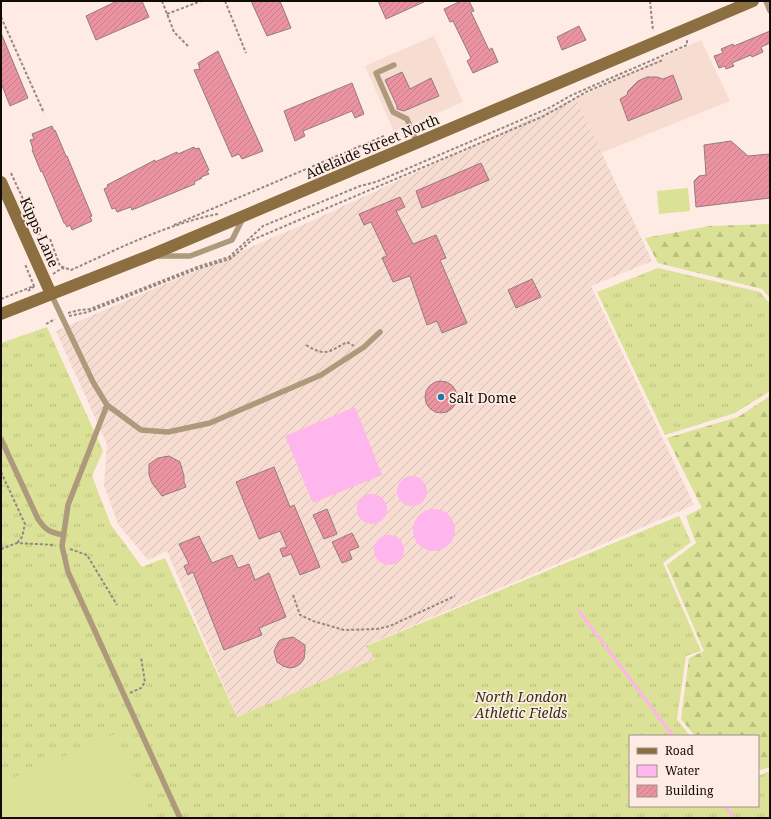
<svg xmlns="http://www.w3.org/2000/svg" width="771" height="819" font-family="'Noto Serif',serif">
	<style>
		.built { fill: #f7dcd1 }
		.industrial { fill: url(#industrial-furrows) }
		.grass { fill: url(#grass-tufts) }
		.forest { fill: url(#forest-firs) }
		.pitch { fill: #dbe196 }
		.water { fill: #feb6ec }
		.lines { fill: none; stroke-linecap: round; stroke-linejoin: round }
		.stream { stroke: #feb6ec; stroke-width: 3 }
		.building { fill: url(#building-hatch); stroke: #907d7f }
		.path { stroke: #958882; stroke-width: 2; stroke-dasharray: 3 2; stroke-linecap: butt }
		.lane { stroke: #ad997b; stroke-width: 5.5 }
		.secondary { stroke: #8c6f41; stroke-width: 12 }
		.poi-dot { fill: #187ca7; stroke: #feebe3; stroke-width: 1.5 }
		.labels { text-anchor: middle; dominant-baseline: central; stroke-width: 3.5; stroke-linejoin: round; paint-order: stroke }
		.street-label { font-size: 14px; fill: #120c09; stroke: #feebe3 }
		.poi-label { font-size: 14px; fill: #120c09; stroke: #feebe3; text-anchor: start }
		.park-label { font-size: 14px; font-style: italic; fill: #323410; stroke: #feebe3 }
	</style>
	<defs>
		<pattern id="industrial-furrows" width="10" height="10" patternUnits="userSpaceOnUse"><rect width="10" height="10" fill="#f7dcd1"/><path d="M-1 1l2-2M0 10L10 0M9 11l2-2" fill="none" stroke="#d3bcb2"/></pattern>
		<pattern id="grass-tufts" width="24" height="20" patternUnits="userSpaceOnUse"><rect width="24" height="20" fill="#dbe196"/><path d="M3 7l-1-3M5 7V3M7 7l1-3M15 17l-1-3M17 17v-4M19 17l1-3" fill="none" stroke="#bbc080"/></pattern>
		<pattern id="forest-firs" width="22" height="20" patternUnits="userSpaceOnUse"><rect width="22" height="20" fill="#dbe196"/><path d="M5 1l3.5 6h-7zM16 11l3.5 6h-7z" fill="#bbc080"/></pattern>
		<pattern id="building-hatch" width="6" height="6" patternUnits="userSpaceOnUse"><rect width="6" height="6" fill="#eb93a1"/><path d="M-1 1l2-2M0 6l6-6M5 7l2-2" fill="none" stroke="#c87e89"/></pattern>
	</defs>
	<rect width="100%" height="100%" fill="#feebe3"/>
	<path class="built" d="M 434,36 L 463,102 L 394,132 L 365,66 Z
		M 701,40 L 730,101 L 601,153 L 576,98 Z"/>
	<path class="industrial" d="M 576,98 L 652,261 L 591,286 L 694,505 L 367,645 L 375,659 L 237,717 L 167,551 L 148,560 L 118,524 L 104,485 L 107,444 L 56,331 L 307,223 Z"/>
	<path class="grass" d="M 658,268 L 760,292 L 770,304 L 770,391 L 735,413 L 665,435 L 597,292 Z
		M 47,327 L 103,451 L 92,476 L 111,525 L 142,567 L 165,558 L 237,717 L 375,659 L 366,646 L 679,516 L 691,542 L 663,563 L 701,651 L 686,656 L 677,719 L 690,736 L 630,736 L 630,806 L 758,806 L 758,776 L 770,771 L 770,818 L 1,818 L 1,343 Z"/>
	<path class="forest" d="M 770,224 L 770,298 L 762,289 L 658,263 L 645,238 L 710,226 Z
		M 770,396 L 770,767 L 758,771 L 758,736 L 695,736 L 681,719 L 689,658 L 704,651 L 667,565 L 696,543 L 686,516 L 702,508 L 667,438 L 738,417 Z"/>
	<path class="pitch" d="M 688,188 L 690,211 L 659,214 L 657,191 Z
		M 116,734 L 151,814 L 142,818 L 1,818 L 1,783 Z"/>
	<path class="water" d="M 355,407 L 382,475 L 313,503 L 285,436 Z
		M397 491a15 15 0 1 1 30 0a15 15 0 1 1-30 0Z
		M357 509a15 15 0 1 1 30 0a15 15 0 1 1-30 0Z
		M413 530a21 21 0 1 1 42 0a21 21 0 1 1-42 0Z
		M374 550a15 15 0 1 1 30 0a15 15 0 1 1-30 0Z"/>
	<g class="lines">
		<path class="stream" d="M 579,611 L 673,736
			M 725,806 L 734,818"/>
	</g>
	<path class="building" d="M 117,1 L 142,1 L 149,17 L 96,40 L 86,16 Z
		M 251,1 L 280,1 L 291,28 L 267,36 Z
		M 378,1 L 426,1 L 386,19 Z
		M 461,1 L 469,1 L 474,11 L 471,12 L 489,50 L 492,48 L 498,62 L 473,73 L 467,61 L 471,58 L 453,21 L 450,22 L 444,9 Z
		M 579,26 L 586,40 L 562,50 L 557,37 Z
		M 770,31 L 770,43 L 761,47 L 763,52 L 752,57 L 751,55 L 732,63 L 734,66 L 726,69 L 725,66 L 719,68 L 714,56 L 723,53 L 721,49 L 733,44 L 734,46 Z
		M 1,33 L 28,98 L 10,106 L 1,83 Z
		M 218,51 L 263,151 L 242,159 L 239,154 L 232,157 L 194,70 L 200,69 L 198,63 Z
		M 402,72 L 410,89 L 431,78 L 439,96 L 404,111 L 397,109 L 397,106 L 385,80 Z
		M 673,75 L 682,99 L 628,121 L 620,99 L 627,95 L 628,91 L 638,81 L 647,77 L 657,77 L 663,79 Z
		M 352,83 L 364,114 L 355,118 L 352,111 L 303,131 L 305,136 L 295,141 L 284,111 Z
		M 52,126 L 54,131 L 55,130 L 66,156 L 67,156 L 92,216 L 90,217 L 92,221 L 72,230 L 70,225 L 67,227 L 65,223 L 64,223 L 42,171 L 41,172 L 32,150 L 33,149 L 30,140 L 34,139 L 32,134 Z
		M 731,141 L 748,156 L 770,154 L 770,198 L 696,207 L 694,181 L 699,176 L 706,175 L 704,145 Z
		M 194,147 L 195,149 L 199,148 L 209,170 L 207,171 L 209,174 L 201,177 L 202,178 L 194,182 L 195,184 L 132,210 L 131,207 L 117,212 L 115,208 L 112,209 L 104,189 L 108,187 L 107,185 L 155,160 L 155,162 L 177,152 L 178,154 Z
		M 481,163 L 489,180 L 422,208 L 416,191 Z
		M 400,197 L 405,207 L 396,211 L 413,244 L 436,235 L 446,258 L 440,260 L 467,323 L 442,333 L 437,321 L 427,325 L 410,276 L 393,282 L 382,258 L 387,256 L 371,222 L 364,225 L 359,214 Z
		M 532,279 L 541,297 L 516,308 L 508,290 Z
		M425 397a16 16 0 1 1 32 0a16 16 0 1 1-32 0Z
		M 169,456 L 180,462 L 184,476 L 184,482 L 186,487 L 162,496 L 152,483 L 149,475 L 149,464 L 158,458 Z
		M 274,467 L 290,507 L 294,505 L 320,567 L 300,575 L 291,554 L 283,557 L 280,549 L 287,547 L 280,531 L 259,539 L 236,482 Z
		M 327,509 L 337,534 L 324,539 L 313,515 Z
		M 352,533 L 359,547 L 349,551 L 352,559 L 342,563 L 332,542 Z
		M 199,536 L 212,563 L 232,555 L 238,568 L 249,564 L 255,580 L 269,573 L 286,617 L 259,628 L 262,635 L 224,650 L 193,572 L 188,575 L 184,566 L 189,564 L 179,544 Z
		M 293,637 L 305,645 L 305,651 L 304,659 L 300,664 L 295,667 L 289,668 L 283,666 L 277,662 L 274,651 L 279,641 L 283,639 Z"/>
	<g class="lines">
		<path class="path" d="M 162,1 L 174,32 L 189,47
			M 225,1 L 246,53
			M 650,1 L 653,31
			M 167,14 L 201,1
			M 1,17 L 44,113
			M 11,173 L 40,236 L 50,239 L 60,266 L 71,270 C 118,249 167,224 218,214
			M 174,225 L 384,136
			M 53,274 L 62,268 L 65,269
			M 28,291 L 36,285
			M 1,299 L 34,286 L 25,264
			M 68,313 L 80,310 L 90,309 L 197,267 L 229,257 L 263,226 L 360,186 L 376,182 L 549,108 L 572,95 L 687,45 L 687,40
			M 69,316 L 88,312 L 197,269 L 230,259 L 252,240 L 544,116 L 588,91 L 663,60
			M 46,324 L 55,319
			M 306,345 C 326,357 328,352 347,342 L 354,346
			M 1,472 L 25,524 L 22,537 L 17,543
			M 1,549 L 17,543 L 55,545
			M 70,549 L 87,555 L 117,605
			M 293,595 L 300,615 L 313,621 L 344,630 L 377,629 L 390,626 L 455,596
			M 130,693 L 141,688 L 145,682 L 141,657"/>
		<path class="lane" d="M 766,1 L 770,11
			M 394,65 L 376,73 L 393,112 L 407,119 L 417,143
			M 158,256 L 190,256 L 232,240 L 243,218
			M 51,294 L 93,382 L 107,405 L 141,430 L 168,432 L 210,423 L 321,375 L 364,347 L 380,332
			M 107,405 L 68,505 L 62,546 L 68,572 L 180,818
			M 1,439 L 38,519 C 46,531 50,532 63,535"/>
		<path class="secondary" d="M 1,182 L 51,294
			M 1,314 L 151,255 L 753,1"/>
	</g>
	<circle class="poi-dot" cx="441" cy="397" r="4"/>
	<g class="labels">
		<g class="street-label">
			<text transform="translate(372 146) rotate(-23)">Adelaide Street North</text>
			<text transform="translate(40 232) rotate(66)">Kipps Lane</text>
		</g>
		<g class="poi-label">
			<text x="449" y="397">Salt Dome</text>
		</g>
		<g class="park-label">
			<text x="521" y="696">North London<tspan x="521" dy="16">Athletic Fields</tspan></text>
		</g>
	</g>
	<rect width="771" height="819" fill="none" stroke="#120c09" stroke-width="4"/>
	<rect x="629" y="735" width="130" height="72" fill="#feebe3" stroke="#a0928c"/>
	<rect x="637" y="748" width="20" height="6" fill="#8c6f41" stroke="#a0928c"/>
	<text x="665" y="755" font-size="12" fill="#120c09">Road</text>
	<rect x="637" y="765" width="20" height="12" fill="#feb6ec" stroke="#a0928c"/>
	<text x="665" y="775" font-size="12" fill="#120c09">Water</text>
	<rect x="637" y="785" width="20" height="12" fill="url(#building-hatch)" stroke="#a0928c"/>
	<text x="665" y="795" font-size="12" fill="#120c09">Building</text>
</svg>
